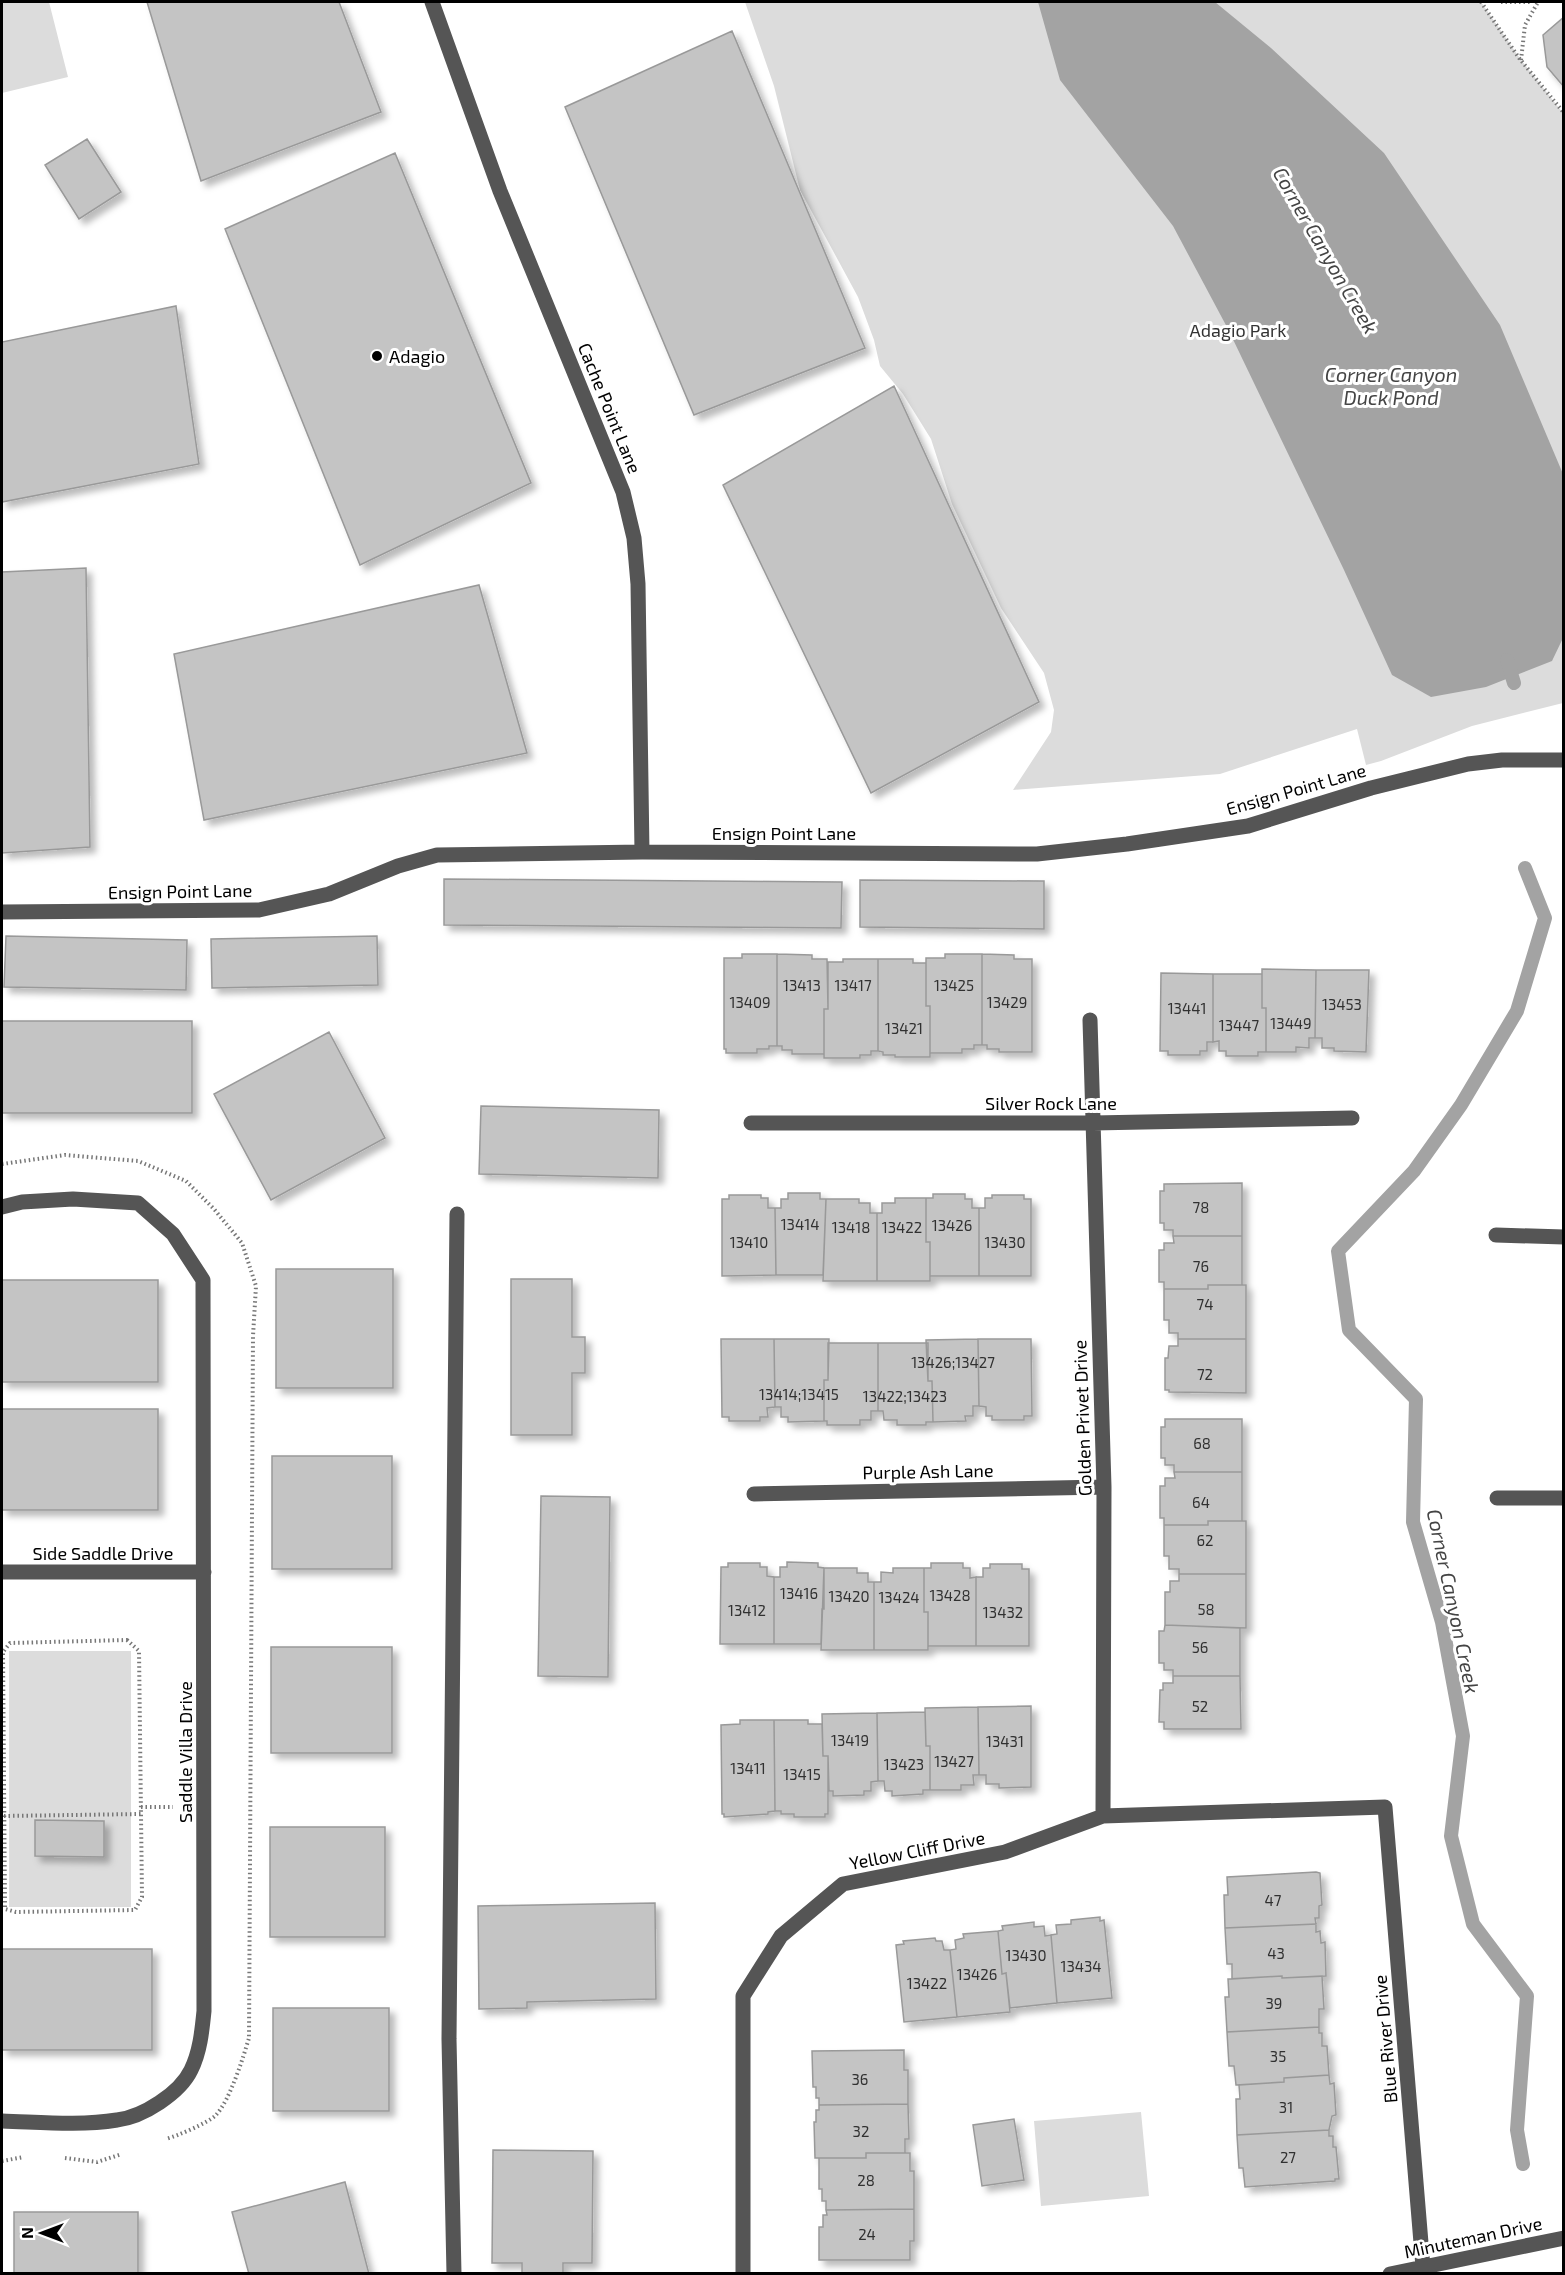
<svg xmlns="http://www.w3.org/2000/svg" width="1565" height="2275" font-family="'Exo 2',sans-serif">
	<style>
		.green { fill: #dcdcdc }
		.water { fill: #a3a3a3 }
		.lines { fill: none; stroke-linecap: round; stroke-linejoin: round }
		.stream { stroke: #a3a3a3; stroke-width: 14 }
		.building { fill: #c4c4c4; stroke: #999; stroke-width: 1.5; filter: url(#shadow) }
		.path { stroke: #777; stroke-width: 4; stroke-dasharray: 1.5 3; stroke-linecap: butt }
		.minor { stroke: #555; stroke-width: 15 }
		.poi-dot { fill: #000; stroke: #fff; stroke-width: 2 }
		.labels { text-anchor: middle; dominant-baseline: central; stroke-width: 6; stroke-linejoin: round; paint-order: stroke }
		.number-label { font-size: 15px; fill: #313131 }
		.park-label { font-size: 18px; fill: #333; stroke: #fff }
		.poi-label { font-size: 18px; fill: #000; stroke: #fff; text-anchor: start }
		.street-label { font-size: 18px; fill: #000; stroke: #fff }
		.water-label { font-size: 20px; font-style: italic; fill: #444; stroke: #fff }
	</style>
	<defs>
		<filter id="shadow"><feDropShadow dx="5.5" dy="5.5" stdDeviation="3" flood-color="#0004"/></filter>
	</defs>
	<rect width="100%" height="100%" fill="#fff"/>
	<path class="green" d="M 2,2 L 49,2 L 68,77 L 2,93 Z
		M 745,2 L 1481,2 L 1521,60 L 1563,113 L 1563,703 L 1472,726 L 1381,761 L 1366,765 L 1357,729 L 1220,774 L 1013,790 L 1051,732 L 1054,710 L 1044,673 L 1001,608 L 952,504 L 931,439 L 903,394 L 880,366 L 874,340 L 858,297 L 800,190 L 774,86 Z
		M 9,1651 L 131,1651 L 131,1907 L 9,1907 Z
		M 1141,2112 L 1149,2196 L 1041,2206 L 1034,2121 Z"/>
	<path class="water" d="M 1038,2 L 1215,2 L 1271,48 L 1384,153 L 1500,325 L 1563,474 L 1563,638 L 1552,661 L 1486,687 L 1431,697 L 1392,675 L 1344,570 L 1228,329 L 1173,226 L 1060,80 Z"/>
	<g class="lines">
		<path class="stream" d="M 1507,660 L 1514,683
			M 1523,2164 L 1517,2130 L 1527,1996 L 1473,1924 L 1451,1836 L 1463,1736 L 1442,1622 L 1413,1522 L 1416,1399 L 1349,1330 L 1338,1251 L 1414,1171 L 1461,1105 L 1517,1011 L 1545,918 L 1525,868"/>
	</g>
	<path class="building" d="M 147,2 L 339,2 L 381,112 L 201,181 Z
		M 1564,17 L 1564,87 L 1547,67 L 1543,35 Z
		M 732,31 L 865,348 L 694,415 L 565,107 Z
		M 87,139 L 121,192 L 79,219 L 45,165 Z
		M 395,153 L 531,483 L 360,565 L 225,229 Z
		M 176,306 L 199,464 L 2,502 L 2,342 Z
		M 894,386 L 1039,702 L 871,793 L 723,485 Z
		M 86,568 L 90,847 L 2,853 L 2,572 Z
		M 479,585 L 527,753 L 204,820 L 174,654 Z
		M 444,879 L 842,882 L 841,928 L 444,925 Z
		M 860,880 L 1044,881 L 1044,929 L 860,927 Z
		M 6,936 L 187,940 L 186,990 L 4,987 Z
		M 377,936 L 378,985 L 212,988 L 211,939 Z
		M 742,954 L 777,954 L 777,1046 L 769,1046 L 769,1049 L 757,1049 L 757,1053 L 726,1053 L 726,1049 L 724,1049 L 724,958 L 742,958 Z
		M 777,954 L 812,955 L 812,959 L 827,959 L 828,1009 L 824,1009 L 824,1054 L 792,1054 L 792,1050 L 782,1050 L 782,1046 L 777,1046 Z
		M 945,954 L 982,954 L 982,1045 L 974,1045 L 974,1049 L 962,1049 L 962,1053 L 930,1053 L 930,1006 L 926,1006 L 926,958 L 945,958 Z
		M 982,954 L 1014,955 L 1014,959 L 1032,959 L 1032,1052 L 999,1052 L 999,1049 L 987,1049 L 987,1045 L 982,1045 Z
		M 843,959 L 878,959 L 878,1051 L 871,1051 L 871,1055 L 860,1055 L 860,1058 L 824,1058 L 824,1009 L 828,1009 L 828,962 L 843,962 Z
		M 878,959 L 913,959 L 913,963 L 926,963 L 926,1006 L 930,1006 L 930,1057 L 895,1057 L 895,1055 L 883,1055 L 883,1052 L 878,1051 Z
		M 1262,969 L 1316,970 L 1315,1038 L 1309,1038 L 1309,1048 L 1296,1047 L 1296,1052 L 1266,1052 L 1266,1008 L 1262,1008 Z
		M 1316,970 L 1369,970 L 1366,1052 L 1334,1051 L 1334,1048 L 1322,1048 L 1322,1038 L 1315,1038 Z
		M 1161,973 L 1213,974 L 1213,1042 L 1207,1042 L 1207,1051 L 1200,1051 L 1200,1055 L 1168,1055 L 1168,1051 L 1160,1051 Z
		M 1213,974 L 1262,974 L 1262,1008 L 1266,1008 L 1266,1052 L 1258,1052 L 1258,1056 L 1226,1056 L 1226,1051 L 1219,1051 L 1219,1041 L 1213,1042 Z
		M 2,1021 L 192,1021 L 192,1113 L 2,1113 Z
		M 329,1032 L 385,1138 L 271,1200 L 214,1094 Z
		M 481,1106 L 659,1110 L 658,1178 L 479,1174 Z
		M 1242,1183 L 1242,1236 L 1173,1236 L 1173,1230 L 1164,1230 L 1164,1223 L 1160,1223 L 1160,1191 L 1164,1191 L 1164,1184 Z
		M 788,1193 L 820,1193 L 820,1199 L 826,1199 L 823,1275 L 776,1275 L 775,1208 L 781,1208 L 781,1199 L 788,1199 Z
		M 933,1194 L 965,1194 L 965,1199 L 972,1199 L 972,1208 L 979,1208 L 979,1276 L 930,1276 L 930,1242 L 926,1242 L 926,1198 L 933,1198 Z
		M 729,1195 L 761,1195 L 761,1198 L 768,1198 L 768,1208 L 775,1208 L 776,1275 L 722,1276 L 722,1199 L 729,1199 Z
		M 992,1195 L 1024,1195 L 1024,1199 L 1031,1199 L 1031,1276 L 979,1276 L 979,1208 L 985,1208 L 985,1198 L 992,1198 Z
		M 895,1198 L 926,1198 L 926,1242 L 930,1242 L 930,1281 L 877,1281 L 877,1213 L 882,1213 L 882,1203 L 895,1203 Z
		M 826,1199 L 859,1199 L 859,1203 L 870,1203 L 870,1213 L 877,1213 L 877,1281 L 823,1281 Z
		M 1173,1236 L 1242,1236 L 1242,1285 L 1208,1285 L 1208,1289 L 1164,1289 L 1164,1282 L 1159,1282 L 1159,1250 L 1164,1250 L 1164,1243 L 1174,1243 Z
		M 276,1269 L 393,1269 L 393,1388 L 276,1388 Z
		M 511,1279 L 572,1279 L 572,1337 L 585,1337 L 585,1373 L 572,1373 L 572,1435 L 511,1435 Z
		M 2,1280 L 158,1280 L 158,1382 L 2,1382 Z
		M 1208,1285 L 1246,1285 L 1246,1339 L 1178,1339 L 1178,1333 L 1169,1333 L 1169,1320 L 1164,1320 L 1164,1289 L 1208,1289 Z
		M 721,1339 L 774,1339 L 775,1407 L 767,1408 L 768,1417 L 760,1417 L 760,1421 L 729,1421 L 729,1417 L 722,1417 Z
		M 774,1339 L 829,1339 L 828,1380 L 824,1380 L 824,1421 L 788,1422 L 788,1417 L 781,1417 L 781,1407 L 775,1407 Z
		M 978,1339 L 1031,1339 L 1032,1416 L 1024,1416 L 1024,1420 L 992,1420 L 992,1416 L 986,1416 L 986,1407 L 979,1406 Z
		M 978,1339 L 979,1406 L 973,1406 L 973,1416 L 965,1416 L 966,1421 L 933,1422 L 932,1381 L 928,1381 L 926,1340 Z
		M 1178,1339 L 1246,1339 L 1246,1393 L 1169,1392 L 1169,1390 L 1165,1390 L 1165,1358 L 1168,1358 L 1169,1346 L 1178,1346 Z
		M 828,1343 L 878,1343 L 878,1411 L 871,1411 L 871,1420 L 860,1420 L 860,1425 L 827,1425 L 827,1421 L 824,1421 L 824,1380 L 828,1380 Z
		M 878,1343 L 928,1343 L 928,1381 L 932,1381 L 933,1422 L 926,1422 L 926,1425 L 897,1425 L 897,1420 L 884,1420 L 883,1411 L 878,1411 Z
		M 2,1409 L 158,1409 L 158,1510 L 2,1510 Z
		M 1165,1419 L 1242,1419 L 1242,1472 L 1174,1472 L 1174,1465 L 1165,1465 L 1165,1458 L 1161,1458 L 1161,1427 L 1165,1427 Z
		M 272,1456 L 392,1456 L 392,1569 L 272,1569 Z
		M 1174,1472 L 1242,1472 L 1242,1521 L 1208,1521 L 1208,1525 L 1164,1525 L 1164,1518 L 1160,1518 L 1160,1486 L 1165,1486 L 1165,1478 L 1175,1478 Z
		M 541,1496 L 610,1497 L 608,1677 L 538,1676 Z
		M 1208,1521 L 1246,1521 L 1246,1574 L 1179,1574 L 1179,1569 L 1169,1569 L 1169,1556 L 1164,1556 L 1164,1525 L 1208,1525 Z
		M 787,1562 L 818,1563 L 818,1567 L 824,1568 L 824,1609 L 822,1609 L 821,1644 L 774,1644 L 774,1577 L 780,1577 L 780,1567 L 787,1567 Z
		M 728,1563 L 760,1563 L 760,1567 L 767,1567 L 767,1576 L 774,1577 L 774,1644 L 720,1644 L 721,1567 L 728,1567 Z
		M 931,1563 L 963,1563 L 963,1568 L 970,1568 L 970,1578 L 976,1577 L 976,1646 L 928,1646 L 928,1612 L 924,1612 L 924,1568 L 931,1568 Z
		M 990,1564 L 1022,1564 L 1022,1569 L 1029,1569 L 1029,1646 L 976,1646 L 976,1577 L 983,1577 L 983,1568 L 990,1568 Z
		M 824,1568 L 857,1568 L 857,1573 L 868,1573 L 868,1582 L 874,1582 L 874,1650 L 821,1650 Z
		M 893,1568 L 924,1568 L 924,1612 L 928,1612 L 928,1650 L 874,1650 L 874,1582 L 881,1582 L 881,1572 L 893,1573 Z
		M 1179,1574 L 1246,1574 L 1246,1628 L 1165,1625 L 1165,1592 L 1170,1592 L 1170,1581 L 1179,1581 Z
		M 1165,1625 L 1240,1628 L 1240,1676 L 1173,1676 L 1173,1670 L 1164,1670 L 1164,1663 L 1159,1663 L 1159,1631 L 1164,1631 Z
		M 271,1647 L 392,1647 L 392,1753 L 271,1753 Z
		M 1173,1676 L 1240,1676 L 1241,1729 L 1164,1729 L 1164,1722 L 1159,1722 L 1160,1690 L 1163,1690 L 1163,1683 L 1173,1683 Z
		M 1031,1706 L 1031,1787 L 999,1788 L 999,1784 L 986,1784 L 986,1775 L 979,1775 L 978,1707 Z
		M 978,1707 L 979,1775 L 973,1775 L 974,1785 L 961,1785 L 961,1790 L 930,1790 L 930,1746 L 926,1746 L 925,1708 Z
		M 925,1712 L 926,1746 L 930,1746 L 930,1790 L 923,1790 L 923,1794 L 892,1796 L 892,1791 L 885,1791 L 884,1781 L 878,1781 L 877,1713 Z
		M 877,1713 L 878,1781 L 871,1782 L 871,1791 L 864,1791 L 864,1795 L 833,1796 L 833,1791 L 829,1791 L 828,1756 L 823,1756 L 822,1714 Z
		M 740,1720 L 774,1720 L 775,1811 L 768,1812 L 768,1814 L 724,1817 L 724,1814 L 722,1814 L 721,1725 L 740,1724 Z
		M 774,1720 L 808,1720 L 808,1724 L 822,1724 L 823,1756 L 828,1756 L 828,1814 L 825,1814 L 825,1817 L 794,1817 L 794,1814 L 781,1814 L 781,1811 L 775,1811 Z
		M 35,1820 L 104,1821 L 104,1857 L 35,1856 Z
		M 270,1827 L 385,1827 L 385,1937 L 270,1937 Z
		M 1316,1872 L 1320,1873 L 1322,1905 L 1319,1906 L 1319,1918 L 1315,1918 L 1316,1924 L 1225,1928 L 1224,1895 L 1228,1895 L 1227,1877 Z
		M 655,1903 L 656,1999 L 527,2002 L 527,2008 L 479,2009 L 478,1906 Z
		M 1100,1917 L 1100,1921 L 1104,1920 L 1112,1998 L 1057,2003 L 1051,1935 L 1057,1934 L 1056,1925 L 1071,1924 L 1071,1920 Z
		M 1034,1922 L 1034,1927 L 1044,1926 L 1045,1936 L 1051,1935 L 1057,2003 L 1010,2008 L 1006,1973 L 1002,1974 L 998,1931 L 1003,1930 L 1002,1926 Z
		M 1316,1924 L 1316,1932 L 1320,1931 L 1321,1943 L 1325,1942 L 1326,1976 L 1282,1978 L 1282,1976 L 1232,1979 L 1232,1964 L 1227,1964 L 1225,1928 Z
		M 998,1931 L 1002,1974 L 1006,1973 L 1010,2012 L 957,2017 L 950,1950 L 956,1949 L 955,1940 L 964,1938 L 963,1934 Z
		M 935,1938 L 936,1941 L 942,1941 L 944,1950 L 950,1950 L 957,2017 L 904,2022 L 896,1945 L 904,1944 L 903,1941 Z
		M 2,1949 L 152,1949 L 152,2050 L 2,2050 Z
		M 1282,1976 L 1282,1978 L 1322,1976 L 1324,2009 L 1319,2009 L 1319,2027 L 1227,2032 L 1225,1997 L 1229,1997 L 1228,1979 Z
		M 273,2008 L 389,2008 L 389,2111 L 273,2111 Z
		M 1319,2027 L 1319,2033 L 1322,2033 L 1322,2046 L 1327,2046 L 1329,2075 L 1284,2078 L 1284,2082 L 1236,2085 L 1234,2066 L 1229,2066 L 1227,2032 Z
		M 904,2050 L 904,2070 L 908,2070 L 908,2104 L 819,2105 L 819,2098 L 816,2098 L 816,2087 L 813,2087 L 812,2051 Z
		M 1329,2075 L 1330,2084 L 1334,2083 L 1336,2115 L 1332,2116 L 1329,2130 L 1237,2135 L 1236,2099 L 1240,2099 L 1239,2085 L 1284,2082 L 1284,2078 Z
		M 908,2104 L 909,2139 L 905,2139 L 905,2153 L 866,2153 L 866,2158 L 815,2158 L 814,2122 L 816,2122 L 816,2110 L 819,2110 L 819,2105 Z
		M 1014,2119 L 1024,2180 L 982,2186 L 973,2125 Z
		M 1329,2130 L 1329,2136 L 1333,2136 L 1333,2147 L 1336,2147 L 1339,2179 L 1335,2179 L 1335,2181 L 1245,2187 L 1243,2168 L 1239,2168 L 1237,2135 Z
		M 493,2150 L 593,2151 L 592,2263 L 563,2263 L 563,2274 L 522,2274 L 522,2263 L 492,2263 Z
		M 866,2153 L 910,2153 L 910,2171 L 914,2171 L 914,2209 L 826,2210 L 826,2201 L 822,2201 L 822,2189 L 819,2189 L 819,2158 L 866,2158 Z
		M 345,2182 L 369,2274 L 249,2274 L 232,2212 Z
		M 914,2209 L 914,2241 L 910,2241 L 910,2260 L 819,2260 L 819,2227 L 823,2227 L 823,2215 L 827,2215 L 826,2210 Z
		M 14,2212 L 138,2212 L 138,2274 L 14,2274 Z"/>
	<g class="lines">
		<path class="path" d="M 1481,2 L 1519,58 L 1564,113
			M 1501,2 L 1532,2
			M 1521,60 L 1525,25 L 1538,2
			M 2,1164 L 65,1155 L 138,1161 L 186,1181 L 214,1209 L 242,1243 L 256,1286 L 253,1336 L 249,2038 C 243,2058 230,2100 216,2115 C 208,2123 177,2136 166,2139
			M 127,1640 L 139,1651 L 142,1897 L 135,1910 L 16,1912 L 5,1909 L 3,1652 L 10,1643 Z
			M 141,1807 L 173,1807
			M 4,1816 L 141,1814
			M 65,2158 L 97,2162 L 122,2154
			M 2,2161 L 24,2157"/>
		<path class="minor" d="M 432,2 L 500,191 L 623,492 L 634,538 L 638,584 L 642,852
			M 2,912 L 259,910 L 329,894 L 398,866 L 437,855 L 642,852 L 1037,854 L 1127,844 L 1248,826 L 1371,788 L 1468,764 L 1502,760 L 1564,760
			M 1090,1020 L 1104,1487 L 1103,1816
			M 751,1123 L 1093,1123 L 1352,1118
			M 2,1207 L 22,1202 L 73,1199 L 138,1203 L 173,1234 L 203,1280 L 204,2011 C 202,2031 200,2052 191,2070 C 180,2093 143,2117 117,2120 C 80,2126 39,2122 2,2121
			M 1496,1235 L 1564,1237
			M 754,1494 L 1104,1487
			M 1497,1498 L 1564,1498
			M 2,1572 L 204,1572
			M 454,2274 L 449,2039 L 457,1214
			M 743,2274 L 743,1996 L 781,1936 L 843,1884 L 1005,1852 L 1103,1816 L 1385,1807 L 1423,2267
			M 1390,2274 L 1564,2238"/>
	</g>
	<circle class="poi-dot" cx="377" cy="356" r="6"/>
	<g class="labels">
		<g class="number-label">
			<text x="802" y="985">13413</text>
			<text x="853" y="985">13417</text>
			<text x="954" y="985">13425</text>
			<text x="750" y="1002">13409</text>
			<text x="1007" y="1002">13429</text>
			<text x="1342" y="1004">13453</text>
			<text x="1187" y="1008">13441</text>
			<text x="1291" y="1023">13449</text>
			<text x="1239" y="1025">13447</text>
			<text x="904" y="1028">13421</text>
			<text x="1201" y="1207">78</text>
			<text x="800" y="1224">13414</text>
			<text x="952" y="1225">13426</text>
			<text x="851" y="1227">13418</text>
			<text x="902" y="1227">13422</text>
			<text x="749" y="1242">13410</text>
			<text x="1005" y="1242">13430</text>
			<text x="1201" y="1266">76</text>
			<text x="1205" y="1304">74</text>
			<text x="953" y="1362">13426;13427</text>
			<text x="1205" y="1374">72</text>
			<text x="799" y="1394">13414;13415</text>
			<text x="905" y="1396">13422;13423</text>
			<text x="1202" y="1443">68</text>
			<text x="1201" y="1502">64</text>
			<text x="1205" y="1540">62</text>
			<text x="799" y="1593">13416</text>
			<text x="950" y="1595">13428</text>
			<text x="849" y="1596">13420</text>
			<text x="899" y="1597">13424</text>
			<text x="1206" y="1609">58</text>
			<text x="747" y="1610">13412</text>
			<text x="1003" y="1612">13432</text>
			<text x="1200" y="1647">56</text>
			<text x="1200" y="1706">52</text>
			<text x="850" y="1740">13419</text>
			<text x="1005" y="1741">13431</text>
			<text x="954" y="1761">13427</text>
			<text x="904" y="1764">13423</text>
			<text x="748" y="1768">13411</text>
			<text x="802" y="1774">13415</text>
			<text x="1273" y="1900">47</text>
			<text x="1276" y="1953">43</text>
			<text x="1026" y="1955">13430</text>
			<text x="1081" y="1966">13434</text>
			<text x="977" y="1974">13426</text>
			<text x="927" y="1983">13422</text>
			<text x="1274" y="2003">39</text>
			<text x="1278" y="2056">35</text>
			<text x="860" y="2079">36</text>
			<text x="1286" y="2107">31</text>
			<text x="861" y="2131">32</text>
			<text x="1288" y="2157">27</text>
			<text x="866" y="2180">28</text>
			<text x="867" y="2234">24</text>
		</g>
		<g class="park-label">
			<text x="1238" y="330">Adagio Park</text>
		</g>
		<g class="poi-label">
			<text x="389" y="356">Adagio</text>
		</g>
		<g class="street-label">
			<text transform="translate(610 408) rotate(68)">Cache Point Lane</text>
			<text transform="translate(1296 789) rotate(-16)">Ensign Point Lane</text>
			<text x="784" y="833">Ensign Point Lane</text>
			<text transform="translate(180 891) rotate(-1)">Ensign Point Lane</text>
			<text x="1051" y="1103">Silver Rock Lane</text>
			<text transform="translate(1082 1418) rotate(-92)">Golden Privet Drive</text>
			<text transform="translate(928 1471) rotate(-1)">Purple Ash Lane</text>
			<text x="103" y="1553">Side Saddle Drive</text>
			<text transform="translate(185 1752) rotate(-90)">Saddle Villa Drive</text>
			<text transform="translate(917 1850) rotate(-11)">Yellow Cliff Drive</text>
			<text transform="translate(1385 2039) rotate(-95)">Blue River Drive</text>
			<text transform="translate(1473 2237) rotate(-12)">Minuteman Drive</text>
		</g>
		<g class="water-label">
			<text transform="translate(1326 250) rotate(60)">Corner Canyon Creek</text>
			<text x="1391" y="374">Corner Canyon<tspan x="1391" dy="23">Duck Pond</tspan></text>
			<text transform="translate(1454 1601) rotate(78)">Corner Canyon Creek</text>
		</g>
	</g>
	<rect width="1565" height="2275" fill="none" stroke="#000000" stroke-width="6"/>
	<g transform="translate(42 2233) rotate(270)" stroke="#ffffff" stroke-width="4.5" paint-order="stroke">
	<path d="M0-4.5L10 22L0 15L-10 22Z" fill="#000000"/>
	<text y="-9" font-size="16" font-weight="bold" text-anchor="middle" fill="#000000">N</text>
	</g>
</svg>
